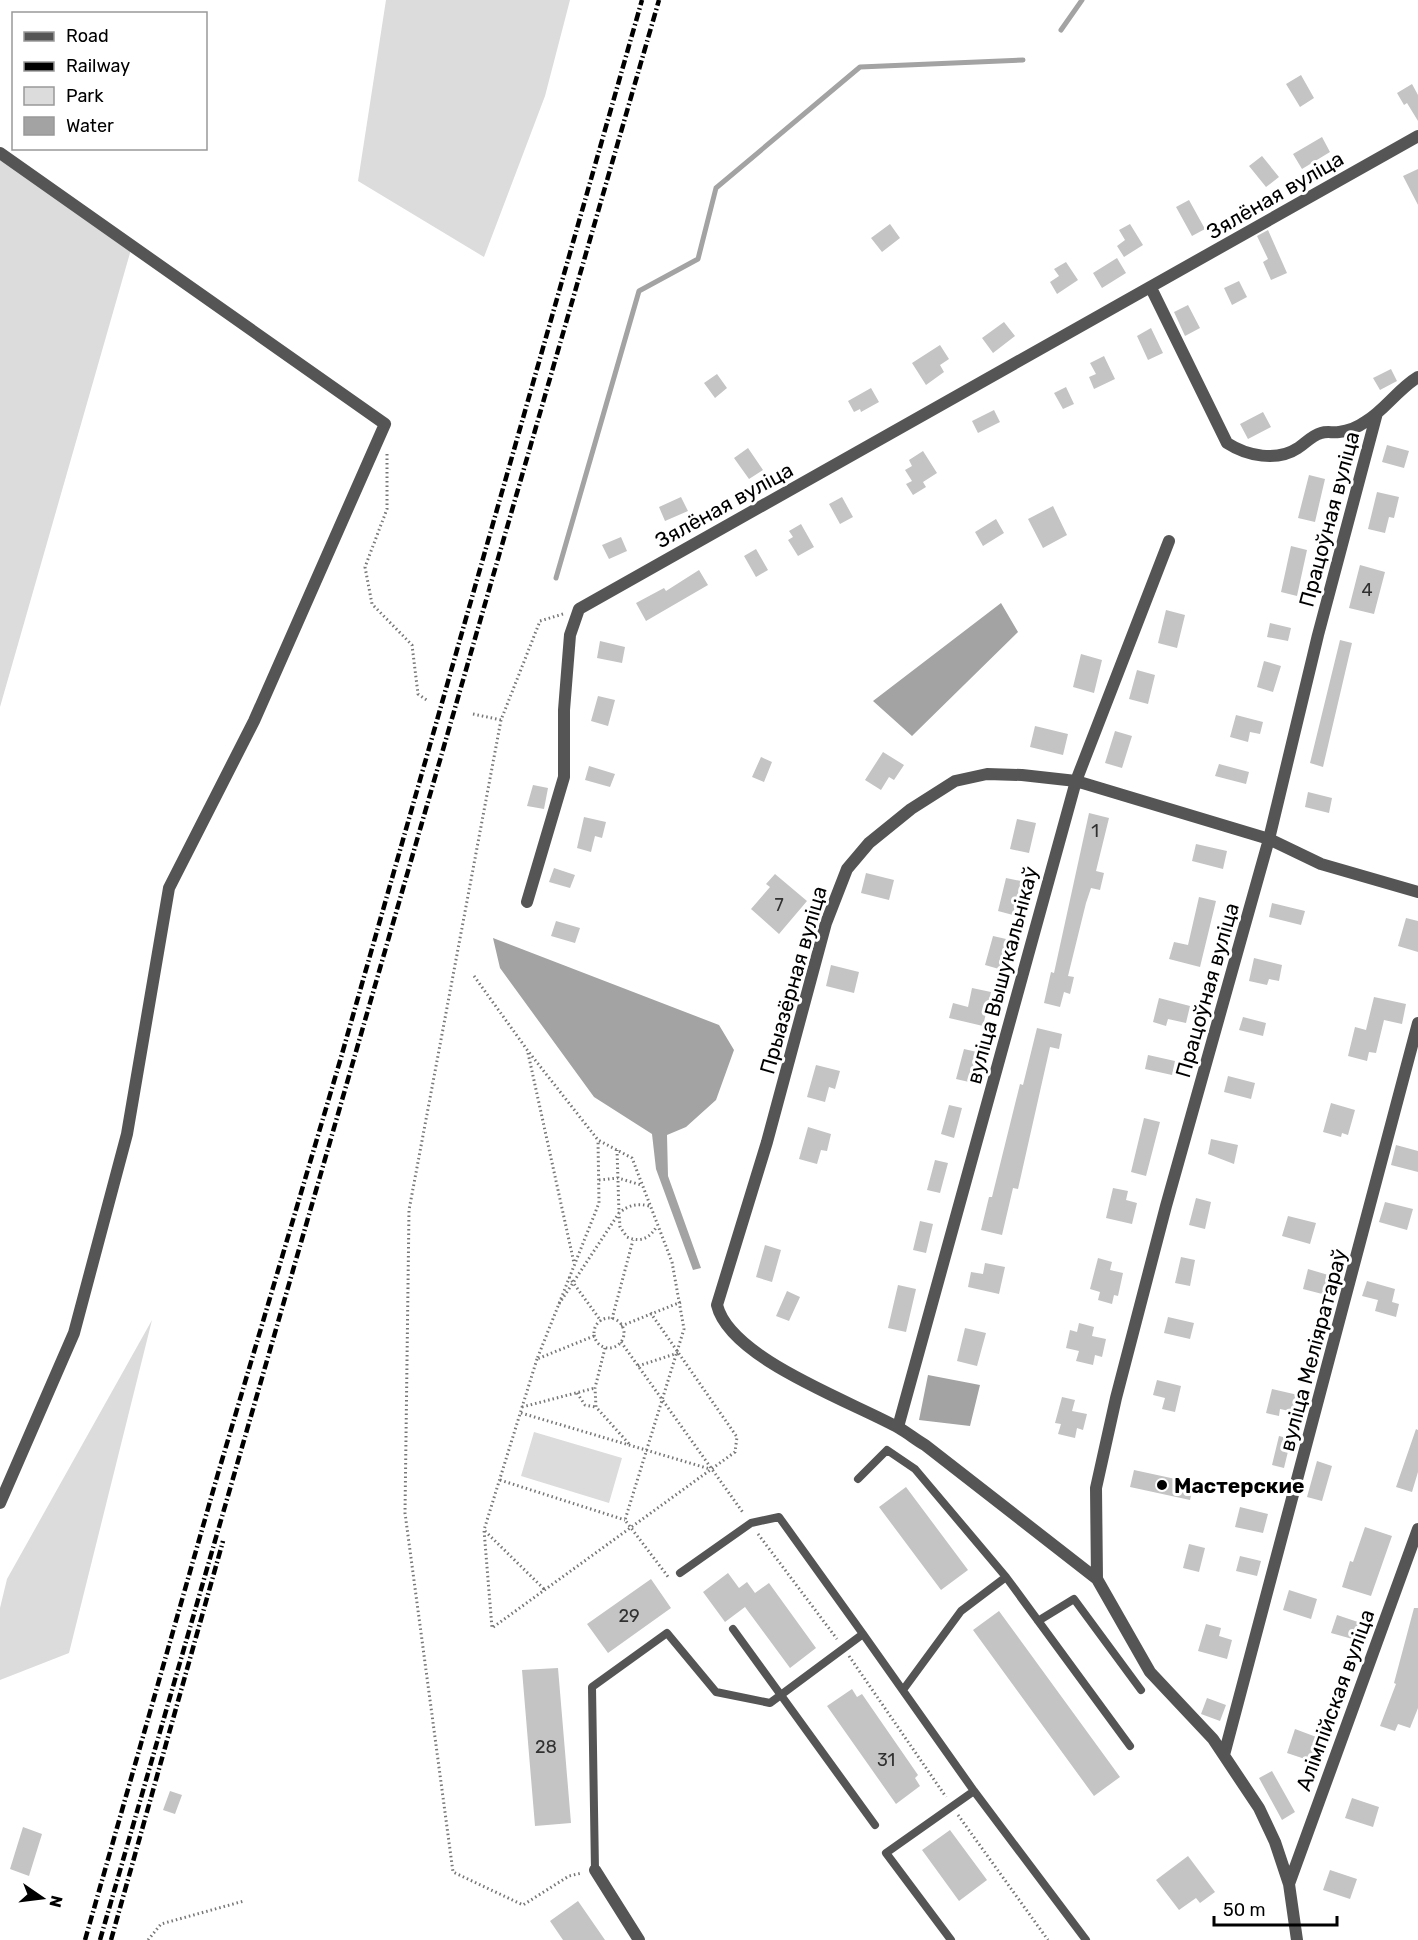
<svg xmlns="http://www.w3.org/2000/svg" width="1418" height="1940" font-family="Rubik,sans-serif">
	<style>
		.green { fill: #dcdcdc }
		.water { fill: #a3a3a3 }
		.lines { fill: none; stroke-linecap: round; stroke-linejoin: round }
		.stream { stroke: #a3a3a3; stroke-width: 5 }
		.building { fill: #c4c4c4 }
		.path { stroke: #777; stroke-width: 3; stroke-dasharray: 1.5 3; stroke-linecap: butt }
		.lane { stroke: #555; stroke-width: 8 }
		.street { stroke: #555; stroke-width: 12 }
		.rail { stroke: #000; stroke-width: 4.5; stroke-dasharray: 9 3 1.5 3; stroke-linecap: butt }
		.poi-dot { fill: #000; stroke: #fff; stroke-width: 2 }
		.labels { text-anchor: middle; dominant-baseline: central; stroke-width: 6; stroke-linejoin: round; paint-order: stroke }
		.number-label { font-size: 18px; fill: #313131 }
		.street-label { font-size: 21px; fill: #000; stroke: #fff }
		.poi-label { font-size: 21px; font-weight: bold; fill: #000; stroke: #fff; text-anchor: start }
	</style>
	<rect width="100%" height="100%" fill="#fff"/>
	<path class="green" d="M 386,0 L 570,0 L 545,96 L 484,257 L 358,181 Z
		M 0,153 L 132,246 L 0,707 Z
		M 152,1320 L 69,1653 L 0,1680 L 0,1608 L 7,1579 Z
		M 534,1432 L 622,1458 L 609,1503 L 521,1476 Z"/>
	<path class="water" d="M 1001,603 L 1018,632 L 912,736 L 873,701 Z
		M 493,938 L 719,1025 L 734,1050 L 716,1100 L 686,1127 L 667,1135 L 668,1176 L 701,1268 L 693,1270 L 656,1169 L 652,1134 L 594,1097 L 500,968 Z
		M 928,1375 L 980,1385 L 970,1426 L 919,1420 Z"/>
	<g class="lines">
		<path class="stream" d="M 1061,30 L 1082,0
			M 556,578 L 639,291 L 698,259 L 716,188 L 860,67 L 1023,60"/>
	</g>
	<path class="building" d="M 1301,75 L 1314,98 L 1300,107 L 1286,84 Z
		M 1412,84 L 1418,95 L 1418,121 L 1407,103 L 1404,105 L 1397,93 Z
		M 1322,137 L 1330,152 L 1302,169 L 1293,154 Z
		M 1262,156 L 1279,177 L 1266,187 L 1249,166 Z
		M 1418,169 L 1418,205 L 1403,176 Z
		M 1189,200 L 1205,229 L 1192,236 L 1176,207 Z
		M 890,224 L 900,238 L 882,252 L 871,238 Z
		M 1130,224 L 1143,245 L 1124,257 L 1117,246 L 1125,240 L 1119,230 Z
		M 1268,230 L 1287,273 L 1271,280 L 1263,262 L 1268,259 L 1257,236 Z
		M 1117,258 L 1126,273 L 1102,288 L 1093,273 Z
		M 1066,262 L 1078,280 L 1057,294 L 1050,282 L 1059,276 L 1054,269 Z
		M 1239,281 L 1247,297 L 1232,305 L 1224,288 Z
		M 1188,305 L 1200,328 L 1185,336 L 1174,312 Z
		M 1004,322 L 1015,336 L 993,353 L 982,338 Z
		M 1151,328 L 1163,353 L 1148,360 L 1137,336 Z
		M 940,345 L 949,359 L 940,365 L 944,372 L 926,385 L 912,363 Z
		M 1104,356 L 1115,379 L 1094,389 L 1089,377 L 1096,374 L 1090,363 Z
		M 1391,369 L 1397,381 L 1380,390 L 1373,378 Z
		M 717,374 L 727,388 L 715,398 L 704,383 Z
		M 1066,387 L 1074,404 L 1063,409 L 1054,393 Z
		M 871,388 L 879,402 L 861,412 L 860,409 L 854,412 L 848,401 Z
		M 994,410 L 1000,422 L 978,433 L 972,421 Z
		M 1263,412 L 1271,427 L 1248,439 L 1240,424 Z
		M 1387,445 L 1409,451 L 1404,468 L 1382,462 Z
		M 748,448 L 763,470 L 749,479 L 734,458 Z
		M 923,451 L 937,473 L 923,482 L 926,487 L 913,495 L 906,484 L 912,481 L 905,470 L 912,466 L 909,460 Z
		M 1309,475 L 1325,479 L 1315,522 L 1298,518 Z
		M 1377,492 L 1399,497 L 1394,518 L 1389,517 L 1385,533 L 1368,529 Z
		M 681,497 L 688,511 L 665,521 L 659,507 Z
		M 842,497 L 853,517 L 840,524 L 829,504 Z
		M 1053,506 L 1067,535 L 1043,548 L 1028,519 Z
		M 996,519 L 1004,533 L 983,546 L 975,532 Z
		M 801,524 L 814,547 L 798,556 L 788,540 L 793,537 L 789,531 Z
		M 621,537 L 627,551 L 609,559 L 602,545 Z
		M 1291,546 L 1307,550 L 1297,596 L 1281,592 Z
		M 756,549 L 768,570 L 756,577 L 744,556 Z
		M 1360,565 L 1385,572 L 1374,614 L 1349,608 Z
		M 699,570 L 708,585 L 646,621 L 636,603 L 664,588 L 666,591 Z
		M 1166,610 L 1185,615 L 1177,648 L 1158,643 Z
		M 1270,623 L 1291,628 L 1288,641 L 1267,637 Z
		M 1340,640 L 1352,643 L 1323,767 L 1310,763 Z
		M 600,641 L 625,647 L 622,663 L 597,658 Z
		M 1081,654 L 1102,660 L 1094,693 L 1073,687 Z
		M 1264,661 L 1281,666 L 1273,692 L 1257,687 Z
		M 1137,670 L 1155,675 L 1148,704 L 1129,699 Z
		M 598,696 L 615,700 L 608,726 L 591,721 Z
		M 1236,715 L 1263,722 L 1260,734 L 1250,732 L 1248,742 L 1230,737 Z
		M 1035,726 L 1068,734 L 1063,755 L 1030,747 Z
		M 1115,731 L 1132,736 L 1122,768 L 1105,763 Z
		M 883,752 L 904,765 L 894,780 L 889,777 L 881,790 L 865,780 Z
		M 761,757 L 772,762 L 764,782 L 752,777 Z
		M 1219,764 L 1249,772 L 1246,784 L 1215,776 Z
		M 589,766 L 615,774 L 610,787 L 585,780 Z
		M 533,785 L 548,788 L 544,809 L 527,806 Z
		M 1308,792 L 1332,798 L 1329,813 L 1305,807 Z
		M 1089,813 L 1109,818 L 1096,871 L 1104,873 L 1100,890 L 1091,888 L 1086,903 L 1068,976 L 1074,977 L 1070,994 L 1064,992 L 1060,1007 L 1044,1003 L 1051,972 L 1054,973 Z
		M 584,817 L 606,822 L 602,838 L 595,836 L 591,852 L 577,848 Z
		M 1017,819 L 1036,823 L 1029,853 L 1010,849 Z
		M 1196,844 L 1227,851 L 1223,869 L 1192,861 Z
		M 554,868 L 575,875 L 570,888 L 549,882 Z
		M 866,873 L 894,880 L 889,900 L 861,893 Z
		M 775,874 L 807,901 L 779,934 L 751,909 L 770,887 L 766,884 Z
		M 1006,878 L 1021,881 L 1013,915 L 998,911 Z
		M 1199,897 L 1216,901 L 1200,967 L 1169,959 L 1174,942 L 1188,945 Z
		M 1272,903 L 1305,911 L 1301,925 L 1269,917 Z
		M 1406,918 L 1418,921 L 1418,952 L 1398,946 Z
		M 556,921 L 580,928 L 575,943 L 551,936 Z
		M 993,936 L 1006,939 L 999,969 L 985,965 Z
		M 1254,958 L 1282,965 L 1279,981 L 1269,979 L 1267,985 L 1249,981 Z
		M 831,965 L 859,972 L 854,993 L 826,986 Z
		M 972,988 L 991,992 L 983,1026 L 949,1018 L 953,1003 L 968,1007 Z
		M 1374,997 L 1406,1004 L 1402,1024 L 1384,1020 L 1376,1053 L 1369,1052 L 1367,1061 L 1348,1056 L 1355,1027 L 1366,1030 Z
		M 1159,998 L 1190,1006 L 1186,1023 L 1168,1019 L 1166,1026 L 1153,1022 Z
		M 1243,1017 L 1266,1023 L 1263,1036 L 1239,1030 Z
		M 1037,1028 L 1062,1034 L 1059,1049 L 1050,1047 L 1018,1189 L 1013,1188 L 1002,1235 L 981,1230 L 989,1197 L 992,1197 L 1020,1084 L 1023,1085 Z
		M 964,1049 L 977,1052 L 969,1082 L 956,1079 Z
		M 1148,1055 L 1175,1061 L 1172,1075 L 1145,1069 Z
		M 816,1065 L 840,1071 L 835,1089 L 829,1087 L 825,1102 L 807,1097 Z
		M 1228,1076 L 1255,1083 L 1251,1099 L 1224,1092 Z
		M 1331,1103 L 1355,1110 L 1348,1135 L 1342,1133 L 1341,1137 L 1323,1132 Z
		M 949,1105 L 962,1108 L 954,1138 L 941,1134 Z
		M 1144,1118 L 1160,1122 L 1146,1176 L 1131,1172 Z
		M 808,1127 L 831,1134 L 827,1151 L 821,1150 L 817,1164 L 799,1159 Z
		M 1211,1139 L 1238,1145 L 1234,1164 L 1208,1154 Z
		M 1396,1145 L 1418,1151 L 1418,1172 L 1391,1165 Z
		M 935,1160 L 948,1163 L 940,1193 L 927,1190 Z
		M 1113,1188 L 1128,1191 L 1126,1200 L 1137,1203 L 1132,1224 L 1106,1218 Z
		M 1196,1198 L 1211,1202 L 1205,1229 L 1189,1225 Z
		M 1385,1202 L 1413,1209 L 1407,1230 L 1379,1222 Z
		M 1288,1216 L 1316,1223 L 1310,1244 L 1282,1236 Z
		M 920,1221 L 933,1224 L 926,1253 L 913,1250 Z
		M 765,1245 L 781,1250 L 772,1282 L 756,1277 Z
		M 1181,1257 L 1195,1260 L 1190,1286 L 1175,1283 Z
		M 1098,1258 L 1112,1262 L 1110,1270 L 1123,1273 L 1118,1296 L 1114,1295 L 1112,1304 L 1098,1300 L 1100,1292 L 1090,1289 Z
		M 985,1263 L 1005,1267 L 999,1294 L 968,1287 L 971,1272 L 983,1274 Z
		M 1308,1269 L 1335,1277 L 1330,1296 L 1303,1289 Z
		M 1367,1281 L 1395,1289 L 1392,1302 L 1399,1304 L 1396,1317 L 1375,1311 L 1378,1300 L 1362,1296 Z
		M 898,1285 L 916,1289 L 906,1332 L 888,1328 Z
		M 787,1291 L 800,1297 L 789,1321 L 776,1316 Z
		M 1168,1317 L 1194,1323 L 1190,1339 L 1164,1333 Z
		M 1079,1323 L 1094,1327 L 1092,1336 L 1106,1339 L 1102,1357 L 1095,1355 L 1093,1365 L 1076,1361 L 1079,1351 L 1066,1348 L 1070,1330 L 1077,1332 Z
		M 965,1328 L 986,1333 L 977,1366 L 957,1361 Z
		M 1157,1380 L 1181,1386 L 1175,1412 L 1162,1409 L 1165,1398 L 1153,1395 Z
		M 1272,1389 L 1298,1395 L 1294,1412 L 1280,1409 L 1279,1416 L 1266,1413 Z
		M 1062,1397 L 1075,1400 L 1072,1411 L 1087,1414 L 1083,1430 L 1077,1428 L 1075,1438 L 1058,1434 L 1061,1424 L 1055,1423 Z
		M 1416,1429 L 1418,1430 L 1418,1472 L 1412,1492 L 1396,1487 Z
		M 1279,1436 L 1291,1439 L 1284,1468 L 1272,1465 Z
		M 1317,1461 L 1332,1466 L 1322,1501 L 1307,1497 Z
		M 1134,1470 L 1194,1483 L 1190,1500 L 1130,1487 Z
		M 906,1487 L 968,1570 L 941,1590 L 879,1507 Z
		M 1240,1507 L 1268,1514 L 1263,1533 L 1235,1527 Z
		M 1365,1527 L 1392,1536 L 1371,1596 L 1342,1587 L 1350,1561 L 1353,1562 Z
		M 1189,1544 L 1205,1548 L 1199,1572 L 1183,1568 Z
		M 1240,1556 L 1261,1561 L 1257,1576 L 1236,1571 Z
		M 728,1573 L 739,1588 L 747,1582 L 755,1593 L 769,1583 L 816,1648 L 790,1668 L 745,1607 L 725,1622 L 703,1592 Z
		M 651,1579 L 671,1608 L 608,1653 L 587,1624 Z
		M 1289,1590 L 1317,1599 L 1311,1619 L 1283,1610 Z
		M 1414,1608 L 1418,1608 L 1418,1708 L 1410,1728 L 1398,1724 L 1395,1731 L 1380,1726 L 1396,1684 L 1394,1683 Z
		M 999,1611 L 1120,1777 L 1094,1796 L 973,1630 Z
		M 1337,1615 L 1361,1623 L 1356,1640 L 1331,1633 Z
		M 1206,1624 L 1221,1628 L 1219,1636 L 1232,1640 L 1227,1659 L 1198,1651 Z
		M 558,1668 L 571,1823 L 535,1826 L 522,1670 Z
		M 852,1689 L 857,1697 L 862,1694 L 918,1775 L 915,1778 L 920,1786 L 896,1804 L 827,1706 Z
		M 1207,1698 L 1226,1705 L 1220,1721 L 1201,1714 Z
		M 1295,1729 L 1319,1738 L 1311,1761 L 1287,1753 Z
		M 1272,1771 L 1295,1812 L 1282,1820 L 1259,1778 Z
		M 170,1791 L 182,1795 L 175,1814 L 163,1810 Z
		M 1352,1798 L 1379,1807 L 1373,1827 L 1345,1818 Z
		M 23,1827 L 42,1834 L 29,1876 L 10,1869 Z
		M 950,1830 L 987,1880 L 959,1901 L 922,1850 Z
		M 1188,1856 L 1215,1892 L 1200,1903 L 1196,1898 L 1179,1910 L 1156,1880 Z
		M 1330,1870 L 1357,1879 L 1350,1899 L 1323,1890 Z
		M 578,1901 L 605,1940 L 563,1940 L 550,1921 Z"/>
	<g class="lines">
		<path class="path" d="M 387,454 L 387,509 L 365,567 L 372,604 L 412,645 L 418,694 L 428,701
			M 563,614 L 540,621 L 501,720 L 409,1210 L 405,1513 L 453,1872 L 523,1905 L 569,1876 L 582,1873
			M 473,714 L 501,720
			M 474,976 L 528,1051 L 598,1140 L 632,1158 L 672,1262 L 684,1329 L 625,1520 L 669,1578
			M 528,1053 L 574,1263
			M 599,1180 L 618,1178 L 641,1185
			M 649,1206 C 637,1203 629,1205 619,1213 L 620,1227 L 627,1237 C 641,1243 650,1238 657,1226
			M 569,1277 L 601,1321
			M 559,1304 L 619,1213 L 617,1150
			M594 1333a15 15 0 1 1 30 0a15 15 0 1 1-30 0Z
			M 612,1319 L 633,1240
			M 621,1326 L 681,1302
			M 594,1336 L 537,1359 L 599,1203 L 598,1140
			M 621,1342 L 744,1514
			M 605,1348 L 595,1388 L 596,1407 L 630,1445
			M 537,1359 L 484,1530 L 492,1628 L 735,1452 L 737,1437 L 650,1312
			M 638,1366 L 678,1353
			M 577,1393 L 585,1405 L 595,1407
			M 522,1407 L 595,1388
			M 521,1413 L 710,1469
			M 500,1480 L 625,1520
			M 485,1531 L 545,1590
			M 758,1534 L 837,1639
			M 849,1656 L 946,1797
			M 958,1815 L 1048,1940
			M 148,1940 L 161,1924 L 244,1901"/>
		<path class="lane" d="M 858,1479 L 887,1450 L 915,1469 L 1006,1577
			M 680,1573 L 751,1523 L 779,1517 L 863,1634
			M 1038,1621 L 1074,1599 L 1141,1690
			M 733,1629 L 875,1825
			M 903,1690 L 961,1611 L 1006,1577 L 1130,1746
			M 595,1870 L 592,1687 L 667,1633 L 716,1692 L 770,1703 L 863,1634 L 974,1791 L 1086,1940
			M 951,1940 L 886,1853 L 974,1791"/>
		<path class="street" d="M 0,153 L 385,424 L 254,721 L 169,888 L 127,1134 L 74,1333 L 0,1503
			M 1151,288 L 1227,443 C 1247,456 1277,462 1298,448 C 1306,443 1311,436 1321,433 C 1327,431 1333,433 1339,432 C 1348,431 1358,427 1365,422 C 1385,410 1398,389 1418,377
			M 527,902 L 564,777 L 564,710 L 570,635 L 579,609 L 1418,136
			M 898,1427 L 1076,781 L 1169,541
			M 1097,1579 L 1096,1488 L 1116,1398 L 1166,1206 L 1269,839 L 1318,635 L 1377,413
			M 1224,1755 L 1418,1023
			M 595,1870 L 639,1940
			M 1289,1884 L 1418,1529
			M 1297,1940 L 1289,1884 L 1275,1842 L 1259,1808 L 1213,1739 L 1150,1672 L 1097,1579 L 925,1445 C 916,1440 908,1433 899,1428 C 853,1402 730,1359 717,1305 L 767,1142 L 826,923 L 847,869 L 869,843 L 911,809 L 955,781 L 987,774 L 1022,775 L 1076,781 L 1269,839 L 1321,864 L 1418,892"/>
		<path class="rail" d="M 85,1940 L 217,1477 L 340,1061 L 642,0
			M 100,1940 L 659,0
			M 111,1940 L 223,1541"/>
	</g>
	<circle class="poi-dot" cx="1162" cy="1485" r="6"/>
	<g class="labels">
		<g class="number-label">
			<text x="1367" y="590">4</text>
			<text x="1095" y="831">1</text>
			<text x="779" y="905">7</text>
			<text x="629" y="1616">29</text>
			<text x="546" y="1747">28</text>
			<text x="886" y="1760">31</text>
		</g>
		<g class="street-label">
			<text transform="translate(1275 195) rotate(-30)">Зялёная вуліца</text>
			<text transform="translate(724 505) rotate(-29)">Зялёная вуліца</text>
			<text transform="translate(1329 519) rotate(-75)">Працоўная вуліца</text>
			<text transform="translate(1002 975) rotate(-75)">вуліца Вышукальнікаў</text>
			<text transform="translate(793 980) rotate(-74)">Прыазёрная вуліца</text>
			<text transform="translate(1207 990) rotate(-74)">Працоўная вуліца</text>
			<text transform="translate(1313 1350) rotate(-75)">вуліца Меліяратараў</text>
			<text transform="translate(1335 1700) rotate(-70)">Алімпійская вуліца</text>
		</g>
		<g class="poi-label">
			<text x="1174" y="1485">Мастерские</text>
		</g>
	</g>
	<rect x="12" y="12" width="195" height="138" fill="#ffffff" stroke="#999999" stroke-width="1.5"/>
	<rect x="24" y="32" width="30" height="9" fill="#555555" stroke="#999999" stroke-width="1.5"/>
	<text x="66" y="42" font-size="18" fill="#000000">Road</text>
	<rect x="24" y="62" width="30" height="9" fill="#000000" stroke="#999999" stroke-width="1.5"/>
	<text x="66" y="72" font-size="18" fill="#000000">Railway</text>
	<rect x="24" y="87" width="30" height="18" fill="#dcdcdc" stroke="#999999" stroke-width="1.5"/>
	<text x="66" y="102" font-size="18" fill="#000000">Park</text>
	<rect x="24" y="117" width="30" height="18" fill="#a3a3a3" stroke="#999999" stroke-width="1.5"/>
	<text x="66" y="132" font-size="18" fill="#000000">Water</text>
	<g transform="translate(42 1898) rotate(104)" stroke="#ffffff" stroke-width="4.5" paint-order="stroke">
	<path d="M0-4.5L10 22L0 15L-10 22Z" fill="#000000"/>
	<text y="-9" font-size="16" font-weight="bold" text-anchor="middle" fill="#000000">N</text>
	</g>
	<path d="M1214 1916v9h123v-9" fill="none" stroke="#000000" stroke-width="3"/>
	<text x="1223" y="1916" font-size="18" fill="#000000" stroke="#ffffff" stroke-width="4.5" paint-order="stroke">50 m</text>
</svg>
